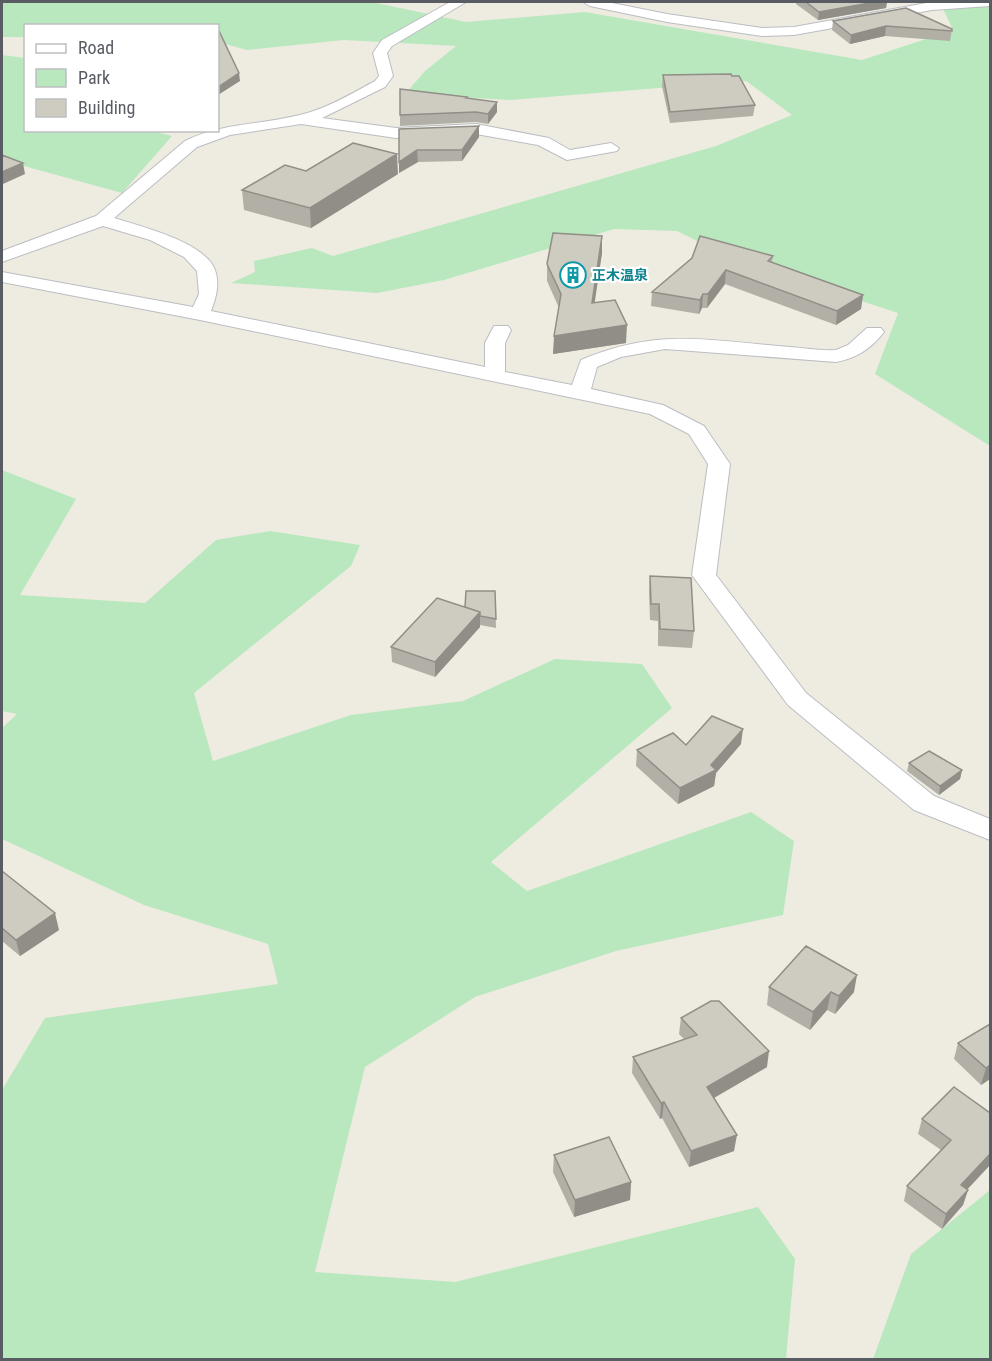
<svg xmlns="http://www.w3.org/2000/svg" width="992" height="1361" font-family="'Roboto Condensed','Noto Sans JP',sans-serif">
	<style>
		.green { fill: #b9e8bf }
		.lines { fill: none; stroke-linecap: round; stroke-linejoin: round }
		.minor-casing { stroke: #bbbdc3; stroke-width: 2 }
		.minor { fill: #fff; fill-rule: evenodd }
		.wall { fill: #b1afa6 }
		.shaded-wall { fill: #908e87 }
		.building { fill: #cecbc1; stroke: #908e87; stroke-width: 1.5 }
		.labels { text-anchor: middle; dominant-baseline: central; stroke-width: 4.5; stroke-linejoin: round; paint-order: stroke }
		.far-culture-label { font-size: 14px; font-weight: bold; fill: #0d838f; stroke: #fff; text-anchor: start }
	</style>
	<rect width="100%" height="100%" fill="#eeece0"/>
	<path class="green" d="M 2,2 L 372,2 L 466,22 L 585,12 L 862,60 L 953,30 L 943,9 L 990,6 L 990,446 L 875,374 L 898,313 L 733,259 L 677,231 L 614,229 L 444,280 L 377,293 L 231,283 L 255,272 L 254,261 L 312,248 L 333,256 L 716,146 L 792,115 L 746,81 L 510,100 L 405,94 L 425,71 L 456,46 L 344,40 L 247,50 L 218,42 L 218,26 L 26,26 L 25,37 L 2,37 Z
		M 2,55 L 25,58 L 26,130 L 148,130 L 172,136 L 122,193 L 2,160 Z
		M 2,470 L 76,499 L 20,595 L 145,603 L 216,540 L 270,531 L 360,545 L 351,566 L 194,693 L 213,761 L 351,715 L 463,701 L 555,659 L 642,664 L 672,708 L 491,862 L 527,891 L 751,812 L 794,841 L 783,915 L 616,951 L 475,997 L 365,1067 L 315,1272 L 455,1282 L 758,1207 L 795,1259 L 786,1359 L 2,1359 L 2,1090 L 45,1018 L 278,984 L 268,944 L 144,905 L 2,839 L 2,728 L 17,714 L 2,711 Z
		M 990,1190 L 990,1359 L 873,1359 L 911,1254 Z"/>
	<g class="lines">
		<g class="minor-casing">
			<path id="minor" d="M 450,2 L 466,2 L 392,46 L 387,53 L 393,76 L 385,87 L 322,118 L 396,128 L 476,124 L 549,138 L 570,150 L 611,143 L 619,148 L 617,151 L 567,160 L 538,145 L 476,134 L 396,138 L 301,124 L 230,135 L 197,147 L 114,218 C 140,226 205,242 215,270 C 220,284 216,298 211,311 L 485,367 L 485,343 L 494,326 L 508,326 L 511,330 L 505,343 L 505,372 L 572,385 L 581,360 C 660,327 709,341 790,347 C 805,348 820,351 836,350 L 848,345 L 867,328 L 881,328 L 884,332 C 872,348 855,359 836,362 L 665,349 L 621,357 L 597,367 L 591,389 L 663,405 L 704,426 L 730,464 L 716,575 L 806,693 L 934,796 L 990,819 L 990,840 L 914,810 L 788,705 L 692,575 L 708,464 L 689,434 L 650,414 L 200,320 L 2,282 L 2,272 L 193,307 L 199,294 L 197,271 L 184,257 L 150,240 L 103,226 L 2,262 L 2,251 L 96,216 L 185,141 C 221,123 259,125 300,115 C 326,109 351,94 375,81 L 379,76 L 373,53 L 382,40 Z
				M 583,2 L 607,2 L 667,14 L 762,28 L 794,27 L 932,2 L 990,2 L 990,6 L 932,10 L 794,35 L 762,36 L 667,22 L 590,6 Z"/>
		</g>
		<use href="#minor" class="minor"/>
	</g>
	<path class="wall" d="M 796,2 L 887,2 L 886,8 L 818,20 L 796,4 Z
		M 833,21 L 952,29 L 950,41 L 885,36 L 850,44 L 832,30 Z
		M 663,75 L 755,105 L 753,116 L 670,123 L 662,86 Z
		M 467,99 L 497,112 L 488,124 L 476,122 L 400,126 L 400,115 Z
		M 399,129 L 479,137 L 462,161 L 418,162 L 399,173 Z
		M 306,171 L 398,174 L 311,228 L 244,210 L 242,190 Z
		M 602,236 L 602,253 L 594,302 L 626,343 L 553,354 L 559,308 L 547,281 L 547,264 Z
		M 773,256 L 772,262 L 863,295 L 861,309 L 836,325 L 725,284 L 707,308 L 702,308 L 699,314 L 651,306 L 652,292 Z
		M 650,576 L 694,631 L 692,648 L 658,646 L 658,621 L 650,620 L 649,593 Z
		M 495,591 L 496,628 L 480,625 L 480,627 L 435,677 L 392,662 L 391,647 Z
		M 741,744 L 716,773 L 714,786 L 678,804 L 636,766 L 637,750 L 686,745 Z
		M 909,763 L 962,770 L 960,779 L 939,795 L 907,771 Z
		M 2,871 L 59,930 L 20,956 L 2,941 Z
		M 769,987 L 854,992 L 835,1014 L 827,1010 L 810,1030 L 767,1005 Z
		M 681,1018 L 767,1067 L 714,1098 L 734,1151 L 689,1167 L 662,1118 L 660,1119 L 632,1073 L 633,1057 L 684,1039 L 679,1034 Z
		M 990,1024 L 990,1079 L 981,1085 L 954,1059 L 958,1043 Z
		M 922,1119 L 990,1165 L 967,1190 L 968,1190 L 963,1205 L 942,1229 L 904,1201 L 907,1186 L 941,1150 L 918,1134 Z
		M 554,1155 L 631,1182 L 630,1200 L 574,1217 L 553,1172 Z"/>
	<path class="shaded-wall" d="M 875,2 L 887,2 L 886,8 L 818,20 L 819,12 Z
		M 886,26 L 885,36 L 850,44 L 851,35 Z
		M 239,73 L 240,81 L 218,95 L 218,87 Z
		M 497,102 L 497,112 L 488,124 L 488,114 Z
		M 479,126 L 479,137 L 462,161 L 462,150 Z
		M 417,150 L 418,162 L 399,173 L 399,162 Z
		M 397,154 L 398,174 L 311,228 L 310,208 Z
		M 23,163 L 25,174 L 3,184 L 3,188 L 2,190 L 2,172 Z
		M 602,236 L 602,253 L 592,321 L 592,303 Z
		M 726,270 L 725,284 L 707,308 L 708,294 Z
		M 703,294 L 702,308 L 699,314 L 700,300 Z
		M 863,295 L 861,309 L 836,325 L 837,311 Z
		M 627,325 L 626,343 L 553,354 L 554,336 Z
		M 480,612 L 480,627 L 435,677 L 435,662 Z
		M 743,729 L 741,744 L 716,773 L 714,786 L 678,804 L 680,788 Z
		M 962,770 L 960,779 L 939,795 L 940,786 Z
		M 55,913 L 59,930 L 20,956 L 16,940 Z
		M 857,975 L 854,992 L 835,1014 L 839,996 Z
		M 831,992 L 827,1010 L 810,1030 L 813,1012 Z
		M 769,1051 L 767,1067 L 705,1103 L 707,1087 Z
		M 990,1065 L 990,1079 L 981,1085 L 986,1068 Z
		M 664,1102 L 662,1118 L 660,1119 L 661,1103 Z
		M 737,1135 L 734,1151 L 689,1167 L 691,1151 Z
		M 990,1154 L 990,1165 L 957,1200 L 961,1185 Z
		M 631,1182 L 630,1200 L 574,1217 L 575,1200 Z
		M 968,1190 L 963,1205 L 942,1229 L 946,1214 Z"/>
	<path class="building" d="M 806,2 L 875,2 L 819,12 Z
		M 906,8 L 952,29 L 952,31 L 886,26 L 851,35 L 833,21 Z
		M 218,31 L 219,31 L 239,73 L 218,87 Z
		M 731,74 L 732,76 L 739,76 L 755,105 L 670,112 L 663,75 Z
		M 400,89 L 467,97 L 466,98 L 497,102 L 488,114 L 476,112 L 400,115 Z
		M 479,126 L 462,150 L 417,150 L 399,162 L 399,129 Z
		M 353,143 L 397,154 L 310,208 L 242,190 L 285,165 L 306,171 Z
		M 2,155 L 23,163 L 2,172 Z
		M 553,233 L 602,236 L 592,303 L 615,300 L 627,325 L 554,336 L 561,294 L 547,264 Z
		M 700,236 L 773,256 L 768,261 L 863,295 L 837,311 L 726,270 L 708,294 L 703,294 L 700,300 L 652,292 L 692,258 Z
		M 650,576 L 691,578 L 694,631 L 660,629 L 659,604 L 651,604 Z
		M 466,591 L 495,591 L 496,619 L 480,616 L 480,612 L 465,607 Z
		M 437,598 L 480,612 L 435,662 L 391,647 Z
		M 712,716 L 743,729 L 711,765 L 716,770 L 680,788 L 637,750 L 673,733 L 686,745 Z
		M 929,751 L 962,770 L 940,786 L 909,763 Z
		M 2,871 L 55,913 L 16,940 L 2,928 Z
		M 806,946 L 857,975 L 839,996 L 831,992 L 813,1012 L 769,987 Z
		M 711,1001 L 719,1001 L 769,1051 L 707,1087 L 737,1135 L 691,1151 L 664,1102 L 661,1103 L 633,1057 L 697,1035 L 681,1018 Z
		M 990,1024 L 990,1065 L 986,1068 L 958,1043 Z
		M 954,1087 L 990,1113 L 990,1154 L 961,1185 L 968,1190 L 946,1214 L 907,1186 L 951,1140 L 922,1119 Z
		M 609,1137 L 631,1182 L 575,1200 L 554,1155 Z"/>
	<defs>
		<g id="building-ring" transform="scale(1.35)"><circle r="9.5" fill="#fff" stroke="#0f9aa8" stroke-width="1.5"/><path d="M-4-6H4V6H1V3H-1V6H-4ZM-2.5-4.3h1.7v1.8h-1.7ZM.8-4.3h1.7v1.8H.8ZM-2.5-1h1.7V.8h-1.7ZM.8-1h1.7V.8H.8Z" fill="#0f9aa8"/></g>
	</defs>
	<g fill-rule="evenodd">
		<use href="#building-ring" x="573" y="275"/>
	</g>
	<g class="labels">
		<g class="far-culture-label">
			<text x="592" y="275">正木温泉</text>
		</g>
	</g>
	<rect width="992" height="1361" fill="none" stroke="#595c63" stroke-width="6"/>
	<rect x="24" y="24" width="195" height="108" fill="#ffffff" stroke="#bdbec1" stroke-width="1.5"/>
	<rect x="36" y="44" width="30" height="9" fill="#ffffff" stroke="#bdbec1" stroke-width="1.5"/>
	<text x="78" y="54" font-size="18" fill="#595c63">Road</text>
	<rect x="36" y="69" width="30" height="18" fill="#b9e8bf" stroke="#bdbec1" stroke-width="1.5"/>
	<text x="78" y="84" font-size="18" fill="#595c63">Park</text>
	<rect x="36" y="99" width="30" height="18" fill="#cecbc1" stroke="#bdbec1" stroke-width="1.5"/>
	<text x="78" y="114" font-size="18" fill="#595c63">Building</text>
</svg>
